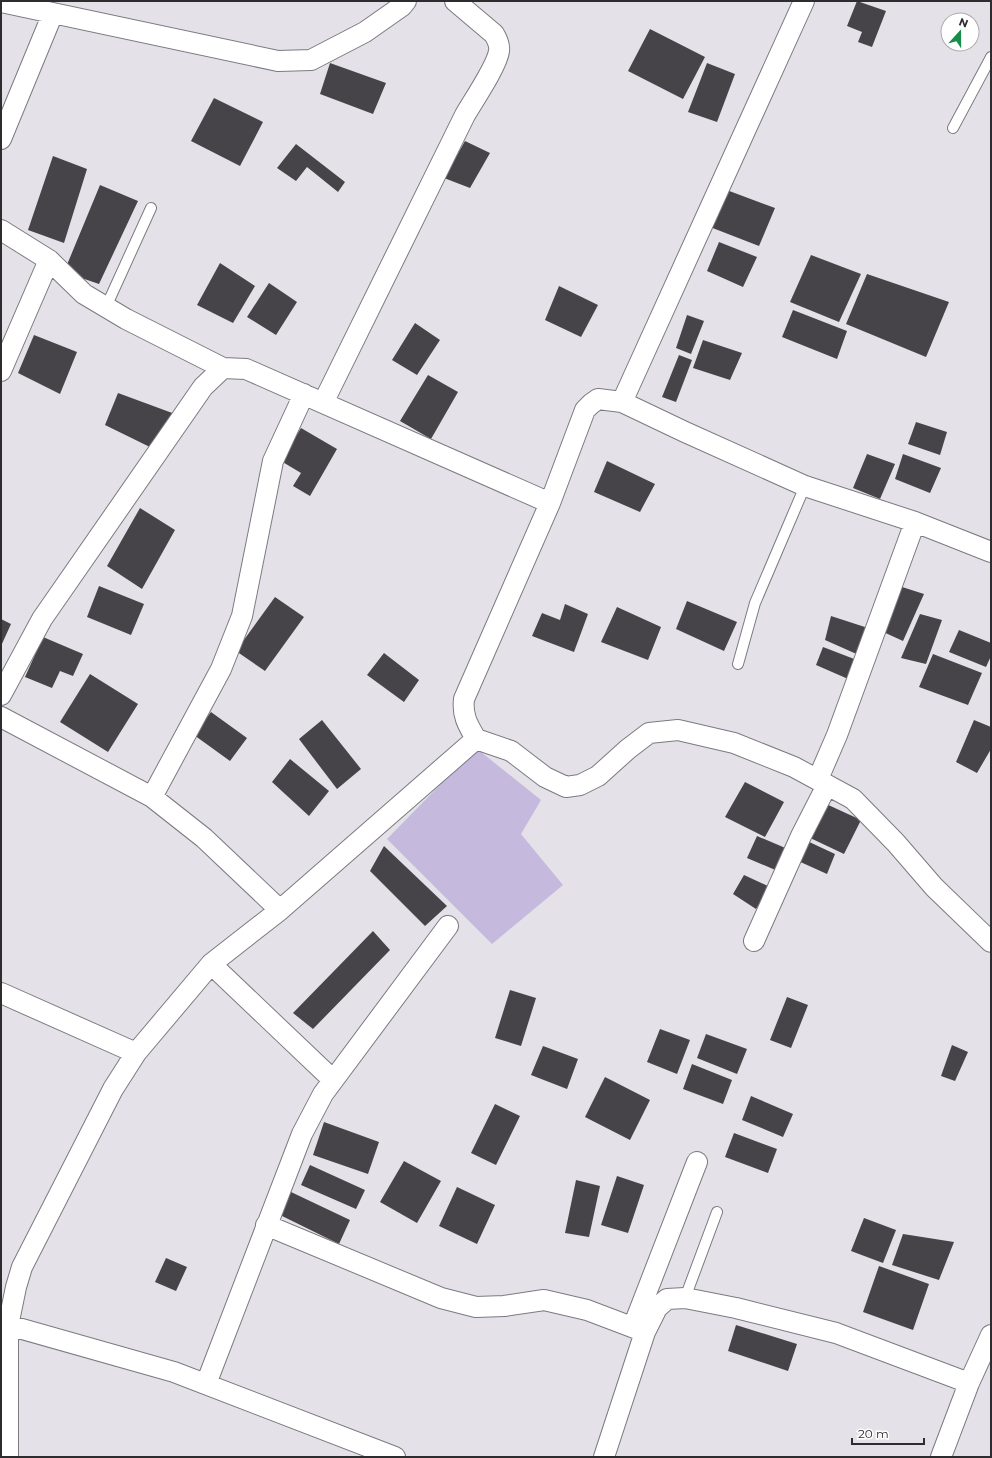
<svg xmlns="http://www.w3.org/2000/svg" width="992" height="1458" font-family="Montserrat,sans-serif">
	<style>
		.green { fill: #c6b9de }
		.building { fill: #464449 }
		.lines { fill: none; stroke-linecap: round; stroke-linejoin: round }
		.service-casing { stroke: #7c7a80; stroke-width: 12 }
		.minor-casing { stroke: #7c7a80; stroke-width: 22 }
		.service { stroke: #fff; stroke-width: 10 }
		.minor { stroke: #fff; stroke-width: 20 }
	</style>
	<rect width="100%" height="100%" fill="#e4e2e8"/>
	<path class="green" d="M 476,748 L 541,800 L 521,834 L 563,885 L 492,944 L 387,839 Z"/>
	<path class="building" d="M 857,1 L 886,11 L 872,47 L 858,42 L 862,32 L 847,26 Z
		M 650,29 L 705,57 L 683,99 L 628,71 Z
		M 330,63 L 386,83 L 373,114 L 320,94 Z
		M 707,63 L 735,74 L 717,122 L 688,112 Z
		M 214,98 L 263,122 L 240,166 L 191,141 Z
		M 465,141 L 490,153 L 470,188 L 444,178 Z
		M 296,144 L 345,182 L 338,192 L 307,167 L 296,181 L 277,168 Z
		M 53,156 L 87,169 L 64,243 L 28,230 Z
		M 100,185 L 138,201 L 99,284 L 64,272 Z
		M 724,189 L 775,208 L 759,246 L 710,227 Z
		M 719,242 L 757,257 L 743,287 L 707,271 Z
		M 811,255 L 861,274 L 839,322 L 790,302 Z
		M 220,263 L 255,286 L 233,323 L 197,305 Z
		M 867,274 L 949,302 L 926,357 L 846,324 Z
		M 269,283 L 297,302 L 276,335 L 247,317 Z
		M 559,286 L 598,305 L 581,337 L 545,320 Z
		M 793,310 L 847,331 L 837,359 L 782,337 Z
		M 687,315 L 704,321 L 691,354 L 676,348 Z
		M 415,323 L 440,340 L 417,375 L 392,360 Z
		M 34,335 L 77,352 L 60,394 L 18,373 Z
		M 703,340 L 742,353 L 730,380 L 693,368 Z
		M 679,355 L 692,360 L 676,402 L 662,397 Z
		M 428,375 L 458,392 L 431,439 L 400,421 Z
		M 118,393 L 175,414 L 156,450 L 105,425 Z
		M 916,422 L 947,432 L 940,455 L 908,444 Z
		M 301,428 L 337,449 L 310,496 L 293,486 L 301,473 L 281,461 Z
		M 867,454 L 895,464 L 880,499 L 853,488 Z
		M 903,454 L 941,468 L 930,493 L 895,479 Z
		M 607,461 L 655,484 L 640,512 L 594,492 Z
		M 140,508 L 175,530 L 142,589 L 107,566 Z
		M 99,586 L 144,604 L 131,635 L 87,617 Z
		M 899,586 L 924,594 L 903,641 L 879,630 Z
		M 275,597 L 304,617 L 265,671 L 236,651 Z
		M 687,601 L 737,622 L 724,651 L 676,629 Z
		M 565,604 L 588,614 L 574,652 L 532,636 L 542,613 L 560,620 Z
		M 617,607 L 661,627 L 648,660 L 601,642 Z
		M 920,614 L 942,620 L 926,664 L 901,658 Z
		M 831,616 L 871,629 L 861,656 L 825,640 Z
		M 1,619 L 11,624 L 1,646 Z
		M 959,630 L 991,643 L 991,656 L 986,667 L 949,652 Z
		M 43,637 L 83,654 L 73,676 L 60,671 L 52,688 L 25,677 Z
		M 823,647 L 862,662 L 855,682 L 816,665 Z
		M 384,653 L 419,680 L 404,702 L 367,675 Z
		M 933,654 L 982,673 L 968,705 L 919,687 Z
		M 90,674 L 138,704 L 108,752 L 60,722 Z
		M 211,712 L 247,738 L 230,761 L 194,735 Z
		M 322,720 L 361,769 L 337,789 L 299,739 Z
		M 974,720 L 991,727 L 991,749 L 977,773 L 956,762 Z
		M 290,759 L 329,791 L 309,816 L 272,782 Z
		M 745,782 L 784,802 L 765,837 L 725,817 Z
		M 824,803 L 861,820 L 844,854 L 806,836 Z
		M 757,836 L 790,850 L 780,872 L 747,858 Z
		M 805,840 L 835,854 L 827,874 L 796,860 Z
		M 384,846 L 447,906 L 425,926 L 370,871 Z
		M 744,875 L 770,887 L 756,909 L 733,894 Z
		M 373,931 L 390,950 L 313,1029 L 293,1013 Z
		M 510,990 L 536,998 L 521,1046 L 495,1038 Z
		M 787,997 L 808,1005 L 791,1048 L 770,1040 Z
		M 660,1029 L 690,1040 L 677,1074 L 647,1062 Z
		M 706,1034 L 747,1049 L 737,1074 L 697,1058 Z
		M 952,1045 L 968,1052 L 955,1081 L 941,1076 Z
		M 543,1046 L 578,1059 L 567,1089 L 531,1075 Z
		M 692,1064 L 732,1080 L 723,1104 L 683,1089 Z
		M 605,1077 L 650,1100 L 630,1140 L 585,1117 Z
		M 751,1096 L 793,1114 L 783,1137 L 742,1120 Z
		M 495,1104 L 520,1116 L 496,1165 L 471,1153 Z
		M 324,1122 L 379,1142 L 368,1174 L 313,1155 Z
		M 734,1133 L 777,1149 L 768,1173 L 725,1157 Z
		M 404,1161 L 441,1181 L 417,1223 L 380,1202 Z
		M 310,1165 L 365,1190 L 356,1209 L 301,1185 Z
		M 617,1176 L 644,1185 L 628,1233 L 601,1225 Z
		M 576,1180 L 600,1186 L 589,1237 L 565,1233 Z
		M 457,1187 L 495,1205 L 477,1244 L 439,1226 Z
		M 291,1192 L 350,1220 L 339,1244 L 280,1215 Z
		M 864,1218 L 896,1230 L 883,1263 L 851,1251 Z
		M 903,1234 L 954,1242 L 939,1280 L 892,1265 Z
		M 166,1258 L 187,1267 L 176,1291 L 155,1282 Z
		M 879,1266 L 929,1284 L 913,1330 L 863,1312 Z
		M 736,1325 L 797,1344 L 788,1371 L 728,1351 Z"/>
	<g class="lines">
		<g class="service-casing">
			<path id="service" d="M 953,128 L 991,57
				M 106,307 L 151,208
				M 738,664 L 755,603 L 805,486
				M 685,1298 L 717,1212"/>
		</g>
		<g class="minor-casing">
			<path id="minor" d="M 1,2 L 278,61 L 311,60 L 365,32 L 402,6 L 406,1
				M 1,139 L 53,13
				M 1,230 L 49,260 L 84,294 L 126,319 L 223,368
				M 1,371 L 49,260
				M 622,402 L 804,1
				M 323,403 L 465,115 C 473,101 497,66 499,51 C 500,45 497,39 494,34 L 455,1
				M 1,695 L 42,619 L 203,387 L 223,368 L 246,369 L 550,503 L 585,410 L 591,404 L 598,399 L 622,402 L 685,432 L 805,486 L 915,522 L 991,552
				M 1,717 L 152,797 L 204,838 L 280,910
				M 476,739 L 511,751 L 545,777 L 566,787 L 580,785 L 598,776 L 628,749 L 649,733 L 678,730 L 734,743 L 794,767 L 853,799 L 896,843 L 934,887 L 991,942
				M 818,779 L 837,735 L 915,522
				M 152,797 L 221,669 L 242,616 L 273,461 L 304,394
				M 754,941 L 801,836 L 827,785
				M 211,964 L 333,1080
				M 1,993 L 136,1053
				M 266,1225 L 441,1298 L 476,1307 L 504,1306 L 544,1300 L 587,1310 L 645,1332 L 657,1308 L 667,1299 L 685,1298 L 736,1308 L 836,1333 L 969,1383
				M 1,1323 L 174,1372 L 395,1457
				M 633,1327 L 697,1162
				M 206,1384 L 302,1134 L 323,1094 L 448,926
				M 8,1457 L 8,1326 L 16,1287 L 22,1267 L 113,1089 L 136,1053 L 211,964 L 280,910 L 476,739 C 468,725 462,716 464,699 L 550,503
				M 604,1457 L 645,1332
				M 941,1457 L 969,1383 L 991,1335"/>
		</g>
		<use href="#service" class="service"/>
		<use href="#minor" class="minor"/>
	</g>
	<rect width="992" height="1458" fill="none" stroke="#2d2c2e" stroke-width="4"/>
	<g transform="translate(960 32) rotate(21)"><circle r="19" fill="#ffffff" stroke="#ababab"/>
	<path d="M0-3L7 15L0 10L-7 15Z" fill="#168e49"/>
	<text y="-6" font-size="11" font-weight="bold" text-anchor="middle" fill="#2d2c2e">N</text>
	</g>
	<path d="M852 1438v6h72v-6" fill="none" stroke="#2d2c2e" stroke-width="2"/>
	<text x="858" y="1438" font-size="12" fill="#2d2c2e" stroke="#ffffff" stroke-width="3" paint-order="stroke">20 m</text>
</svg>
